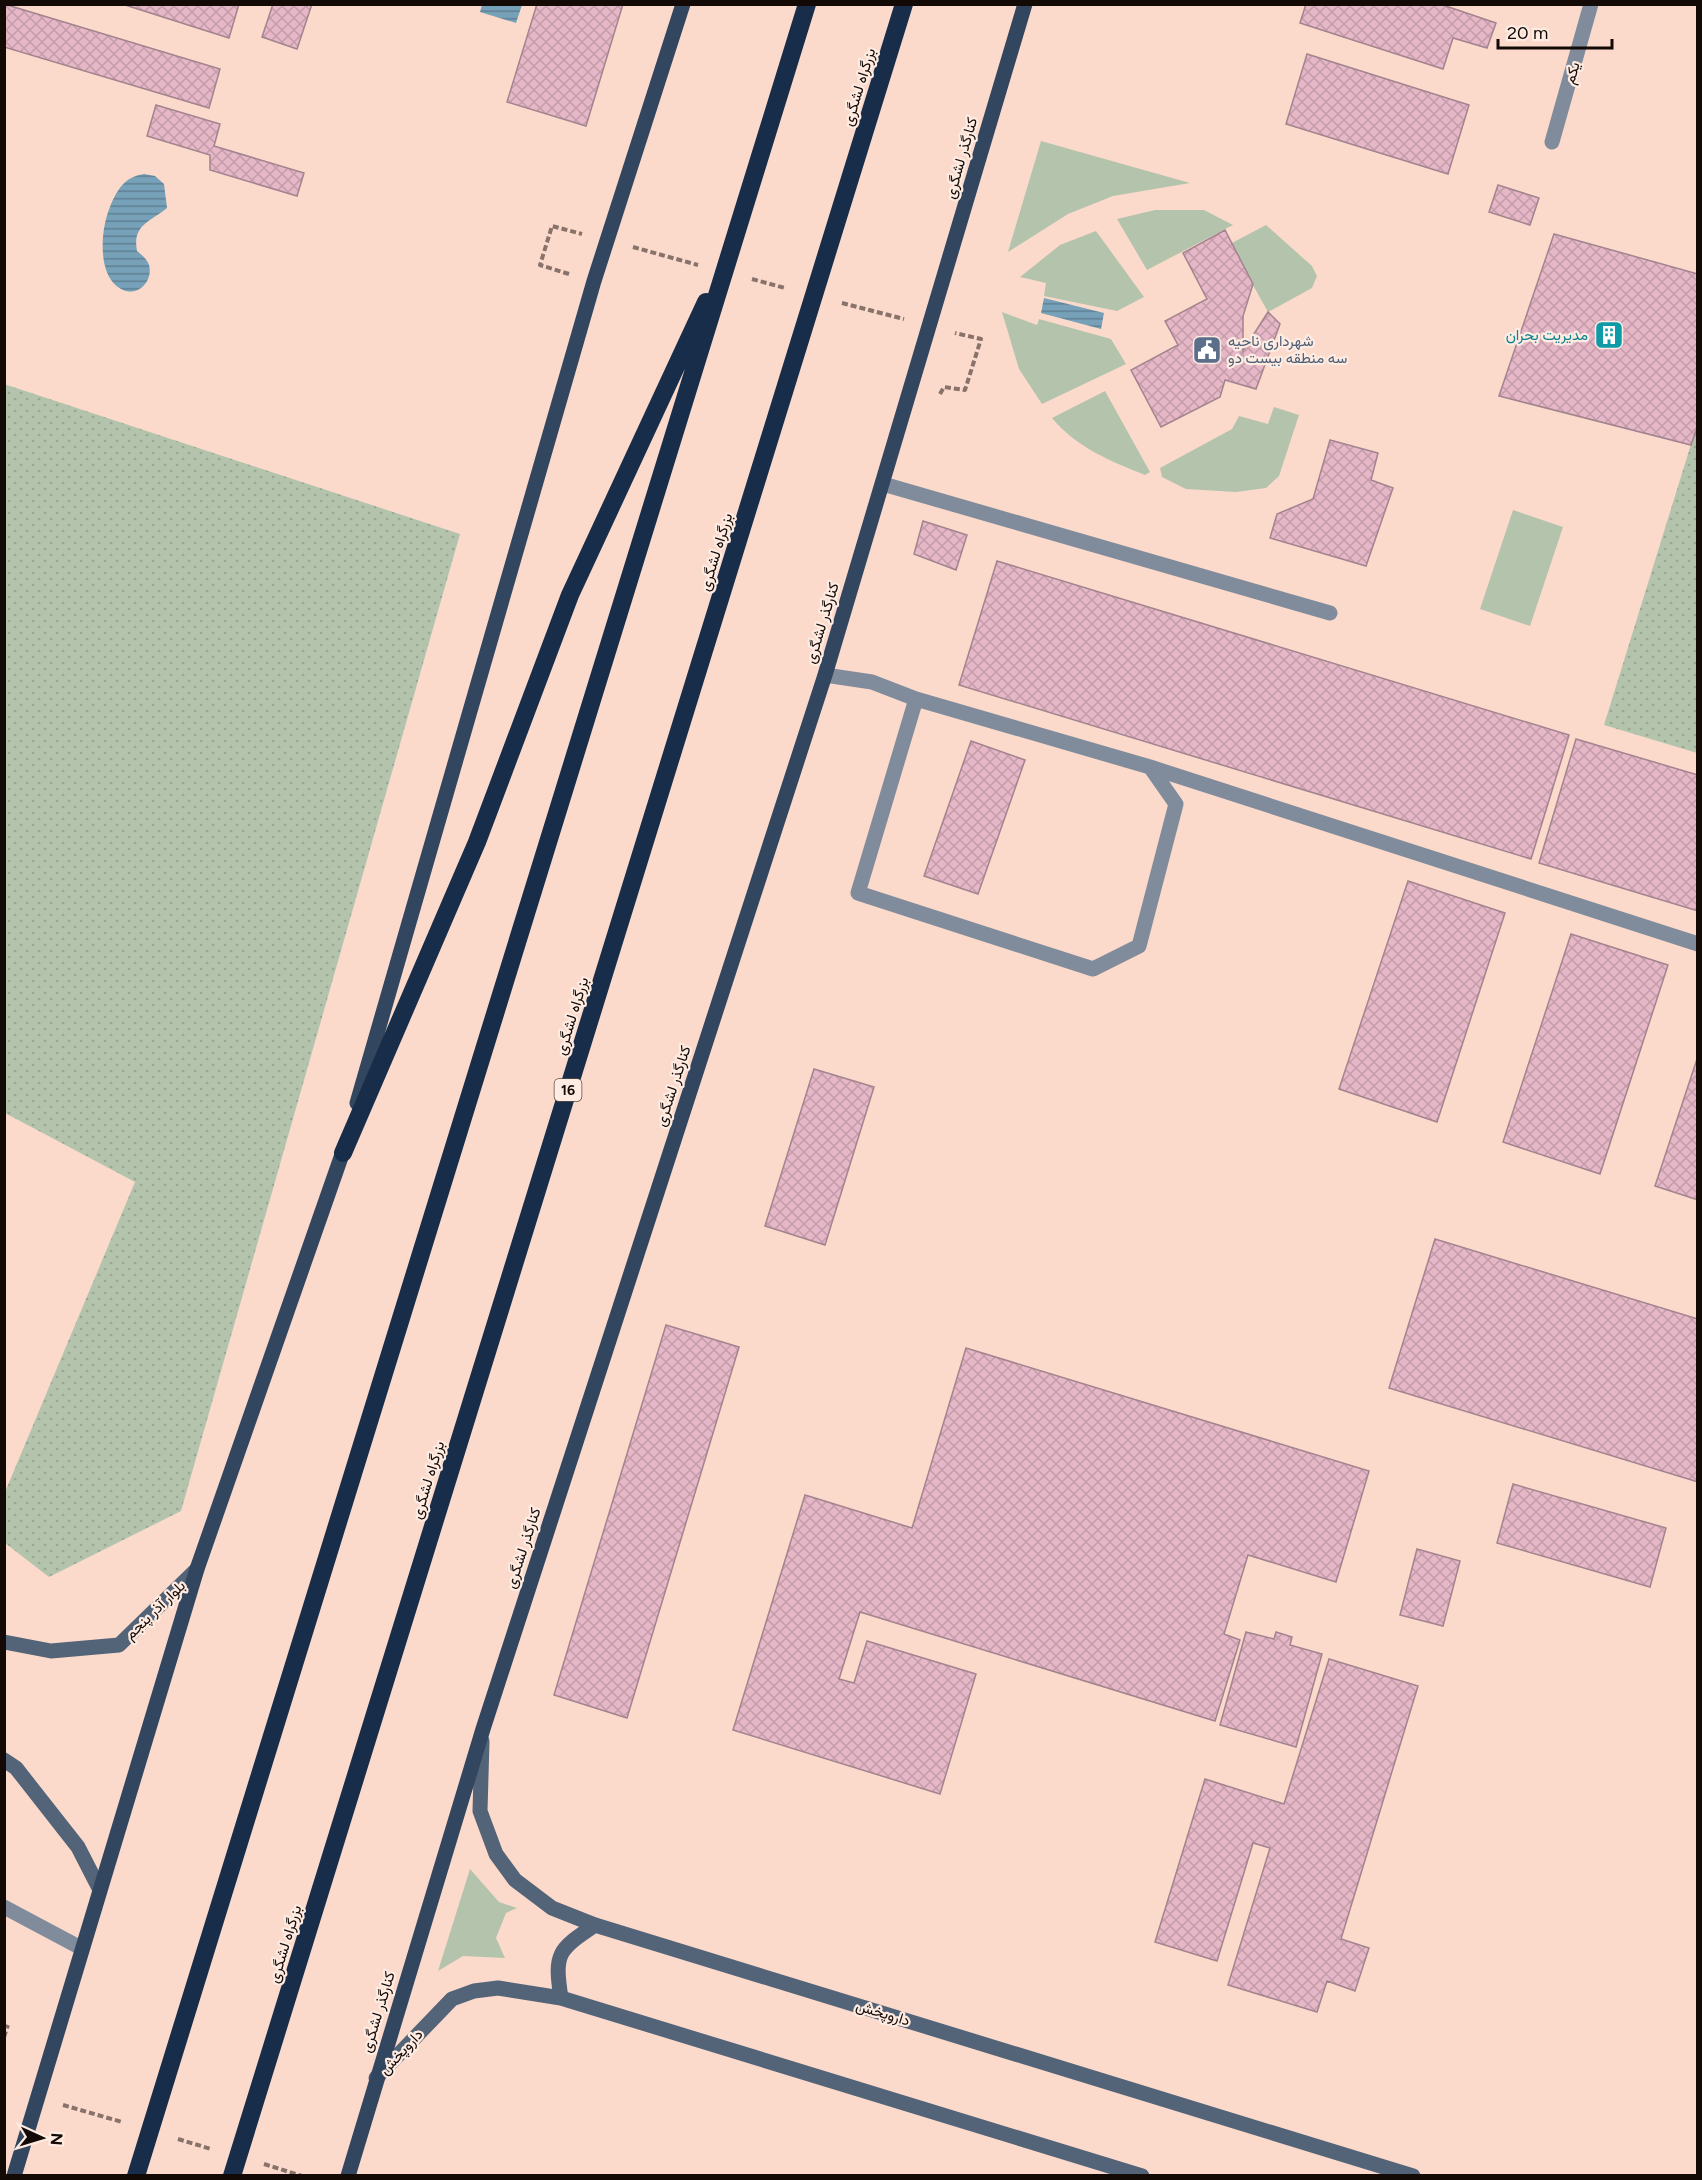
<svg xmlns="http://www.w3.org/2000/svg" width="1702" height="2180" font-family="Figtree,Vazirmatn,sans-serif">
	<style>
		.grass { fill: #b4c4ac }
		.park { fill: url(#park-dots) }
		.water { fill: url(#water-rules) }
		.building { fill: url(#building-cross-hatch); stroke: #a2838e; stroke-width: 1.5 }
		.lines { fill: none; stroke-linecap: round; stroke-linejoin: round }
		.path { stroke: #887269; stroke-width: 4; stroke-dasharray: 6 3; stroke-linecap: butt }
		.lane { stroke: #808c9b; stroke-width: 15 }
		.secondary { stroke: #536378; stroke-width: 15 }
		.primary { stroke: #33465f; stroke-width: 15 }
		.highway { stroke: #182d49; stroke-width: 18 }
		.labels { text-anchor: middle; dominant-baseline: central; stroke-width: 4.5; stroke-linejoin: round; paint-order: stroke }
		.shield { fill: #feebe2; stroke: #5a4d47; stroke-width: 1.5 }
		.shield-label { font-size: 14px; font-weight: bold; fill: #130905 }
		.street-label { font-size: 15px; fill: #130905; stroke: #feebe2 }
		.culture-label { font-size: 15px; fill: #0d838f; stroke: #feebe2; text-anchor: end }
		.service-label { font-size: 15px; fill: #4e5e75; stroke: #feebe2; text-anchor: start }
	</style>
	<defs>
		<pattern id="park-dots" width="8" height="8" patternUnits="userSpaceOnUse" patternTransform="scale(1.5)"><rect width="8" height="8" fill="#b4c4ac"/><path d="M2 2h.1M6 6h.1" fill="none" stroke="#9aa792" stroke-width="1.8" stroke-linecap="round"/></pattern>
		<pattern id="water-rules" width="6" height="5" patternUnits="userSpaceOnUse" patternTransform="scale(1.5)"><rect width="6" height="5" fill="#76a1b8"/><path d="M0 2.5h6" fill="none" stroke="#608194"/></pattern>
		<pattern id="building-cross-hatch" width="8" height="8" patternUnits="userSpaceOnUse" patternTransform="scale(1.5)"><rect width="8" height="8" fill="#e5b7c7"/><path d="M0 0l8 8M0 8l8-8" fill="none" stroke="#c49ca9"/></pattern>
	</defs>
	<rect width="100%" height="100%" fill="#fbdacc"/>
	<path class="grass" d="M 1041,141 L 1190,183 L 1113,196 L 1068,214 L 1008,252 Z
		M 1155,210 L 1204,210 L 1233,225 L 1147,270 L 1117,219 Z
		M 1266,225 L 1312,266 L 1317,276 L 1312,288 L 1268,312 L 1230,244 Z
		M 1096,231 L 1144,297 L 1117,311 L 1044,296 L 1046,283 L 1020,277 L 1060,245 Z
		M 1002,312 L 1037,325 L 1039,319 L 1111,339 L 1126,364 L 1042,404 L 1019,369 Z
		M 1105,391 L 1150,472 L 1145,475 C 1110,461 1076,447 1052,418 Z
		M 1274,407 L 1299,415 L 1279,476 L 1266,488 L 1236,492 L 1186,489 L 1162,477 L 1160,468 L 1232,429 L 1239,416 L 1268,424 Z
		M 1513,510 L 1563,527 L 1530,626 L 1480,609 Z
		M 470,1869 L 499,1902 L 517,1908 L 506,1913 L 496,1938 L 505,1958 L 463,1956 L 438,1971 Z"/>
	<path class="park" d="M 4,384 L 460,534 L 181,1511 L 49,1577 L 5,1543 L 5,1492 L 135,1182 L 5,1113 Z
		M 1697,425 L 1697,753 L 1604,725 Z"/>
	<path class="water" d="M 482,5 L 482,4 L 522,5 L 516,23 L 480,12 Z
		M 144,174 L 155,176 L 164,184 L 167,208 C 150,222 132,225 137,251 C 142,255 147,259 149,265 C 153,279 141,295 126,291 C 96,282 100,230 110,207 C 117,190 124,177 144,174 Z
		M 1044,298 L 1104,313 L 1101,329 L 1041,313 Z"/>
	<path class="building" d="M 4,4 L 220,69 L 209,108 L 4,47 Z
		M 122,4 L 239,4 L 229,38 Z
		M 273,4 L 312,4 L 297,49 L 262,37 Z
		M 537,4 L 623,4 L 586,126 L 507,102 Z
		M 1306,4 L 1440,4 L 1496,23 L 1487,48 L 1453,38 L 1443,69 L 1300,23 Z
		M 1307,54 L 1469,105 L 1448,174 L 1286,124 Z
		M 156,105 L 220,124 L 214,146 L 304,173 L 297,196 L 210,170 L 210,155 L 147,136 Z
		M 1498,185 L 1539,198 L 1530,225 L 1489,212 Z
		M 1225,230 L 1253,284 L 1243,316 L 1243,351 L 1268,312 L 1280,324 L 1256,389 L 1225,380 L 1220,397 L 1161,427 L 1131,370 L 1178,345 L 1165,321 L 1207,299 L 1183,253 Z
		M 1554,234 L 1698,274 L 1698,425 L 1691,445 L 1499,396 Z
		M 1330,440 L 1378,453 L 1371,480 L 1393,488 L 1366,566 L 1270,538 L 1277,514 L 1313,499 Z
		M 923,521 L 967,535 L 956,570 L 914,554 Z
		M 997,561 L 1569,735 L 1531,859 L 959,685 Z
		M 1576,739 L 1698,775 L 1698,911 L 1539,863 Z
		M 971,741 L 1025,760 L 978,894 L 924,876 Z
		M 1408,881 L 1505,913 L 1437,1122 L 1339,1089 Z
		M 1571,934 L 1668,965 L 1600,1174 L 1503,1142 Z
		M 1698,1056 L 1698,1200 L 1655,1186 Z
		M 814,1069 L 874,1087 L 825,1245 L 765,1226 Z
		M 1435,1239 L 1698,1319 L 1698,1482 L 1389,1388 Z
		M 666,1325 L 739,1347 L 627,1718 L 554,1695 Z
		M 966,1348 L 1369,1471 L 1336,1582 L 1248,1555 L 1224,1634 L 1240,1640 L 1215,1721 L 860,1612 L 839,1679 L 854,1683 L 867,1641 L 976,1674 L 940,1794 L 733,1730 L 805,1495 L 912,1528 Z
		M 1513,1484 L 1666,1528 L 1650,1587 L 1497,1543 Z
		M 1417,1549 L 1460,1561 L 1443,1626 L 1400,1615 Z
		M 1246,1632 L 1274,1639 L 1276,1632 L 1292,1637 L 1290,1645 L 1322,1654 L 1296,1747 L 1220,1725 Z
		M 1329,1659 L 1418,1686 L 1341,1939 L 1369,1948 L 1355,1991 L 1327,1981 L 1317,2012 L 1228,1985 L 1270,1848 L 1253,1843 L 1217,1961 L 1155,1942 L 1205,1779 L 1284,1804 Z"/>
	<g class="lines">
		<path class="path" d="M 633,247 L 698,265
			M 569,274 L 540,265 L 552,226 L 582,234
			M 752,279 L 785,288
			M 842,303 L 904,319
			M 940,394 L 944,387 L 965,390 L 981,339 L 955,333
			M 4,2037 L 8,2025
			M 63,2105 L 122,2122
			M 178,2139 L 211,2149
			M 264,2164 L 302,2176"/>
		<path class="lane" d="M 1552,142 L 1591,4
			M 883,484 L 1330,613
			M 825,675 L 872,682 L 916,699 L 858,893 L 1093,969 L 1139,946 L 1176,804 L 1150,767 L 916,699
			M 1150,767 L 1698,944
			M 4,1907 L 81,1948"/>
		<path class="secondary" d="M 4,1642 L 51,1651 L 119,1645 L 197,1569
			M 482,1741 L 480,1811 L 496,1854 L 515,1880 L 552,1908 L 595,1925 L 1413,2176
			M 4,1760 L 16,1768 L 78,1847 L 99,1888
			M 561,1998 C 554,1953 558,1950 595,1925
			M 376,2078 L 452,1999 L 474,1991 L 498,1988 L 561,1998 L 1142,2176"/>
		<path class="primary" d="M 357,1103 L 594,281 L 683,4
			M 14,2176 L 197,1569 L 346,1143
			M 348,2176 L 483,1729 L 825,675 L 1025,4"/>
		<path class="highway" d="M 343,1153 L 477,842 L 570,595 L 706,302
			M 136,2176 L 807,4
			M 232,2176 L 904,4"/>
	</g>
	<defs>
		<g id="building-square" transform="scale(1.5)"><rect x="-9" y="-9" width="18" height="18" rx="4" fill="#0f9aa8" stroke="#feebe2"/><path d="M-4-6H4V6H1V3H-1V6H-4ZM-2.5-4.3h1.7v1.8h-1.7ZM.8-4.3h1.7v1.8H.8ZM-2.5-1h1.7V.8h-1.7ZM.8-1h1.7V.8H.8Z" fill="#fff"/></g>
		<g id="civic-square" transform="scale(1.5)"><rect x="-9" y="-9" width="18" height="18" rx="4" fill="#5c6f8a" stroke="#feebe2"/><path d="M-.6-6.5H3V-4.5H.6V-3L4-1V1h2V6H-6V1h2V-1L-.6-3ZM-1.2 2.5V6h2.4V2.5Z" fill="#fff"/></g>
	</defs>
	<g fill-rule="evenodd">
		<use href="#building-square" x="1609" y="335"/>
		<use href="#civic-square" x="1207" y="350"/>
	</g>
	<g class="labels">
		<rect class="shield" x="554.5" y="1079" width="27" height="22" rx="4.5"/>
		<g class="shield-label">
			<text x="568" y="1090">16</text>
		</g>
		<g class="street-label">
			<text transform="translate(1572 73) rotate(-74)">یکم</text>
			<text transform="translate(859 87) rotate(-73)">بزرگراه لشگری</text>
			<text transform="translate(961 158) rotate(-74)">کنارگذر لشگری</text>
			<text transform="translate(716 552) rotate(-73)">بزرگراه لشگری</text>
			<text transform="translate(822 623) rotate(-73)">کنارگذر لشگری</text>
			<text transform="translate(572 1016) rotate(-73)">بزرگراه لشگری</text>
			<text transform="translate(673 1086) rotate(-72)">کنارگذر لشگری</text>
			<text transform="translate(428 1480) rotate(-73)">بزرگراه لشگری</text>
			<text transform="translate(523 1548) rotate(-72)">کنارگذر لشگری</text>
			<text transform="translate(155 1610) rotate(-44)">بلوار آذر پنجم</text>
			<text transform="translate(285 1944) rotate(-73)">بزرگراه لشگری</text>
			<text transform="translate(378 2012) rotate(-73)">کنارگذر لشگری</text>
			<text transform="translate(883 2013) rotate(17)">داروپخش</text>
			<text transform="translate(401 2052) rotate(-47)">داروپخش</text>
		</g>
		<g class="culture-label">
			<text x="1588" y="335">مدیریت بحران</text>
		</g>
		<g class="service-label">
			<text x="1228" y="341">شهرداری ناحیه<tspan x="1228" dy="17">سه منطقه بیست دو</tspan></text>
		</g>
	</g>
	<rect width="1702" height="2180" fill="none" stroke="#130905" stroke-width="12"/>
	<g transform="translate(42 2138) rotate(94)" stroke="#feebe2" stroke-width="4.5" paint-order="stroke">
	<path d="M0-4.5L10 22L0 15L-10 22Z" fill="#130905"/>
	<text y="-9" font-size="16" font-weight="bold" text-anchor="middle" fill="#130905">N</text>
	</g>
	<path d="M1498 39v9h114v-9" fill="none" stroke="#130905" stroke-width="3"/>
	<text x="1507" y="39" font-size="18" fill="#130905" stroke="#feebe2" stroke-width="4.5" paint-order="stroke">20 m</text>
</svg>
